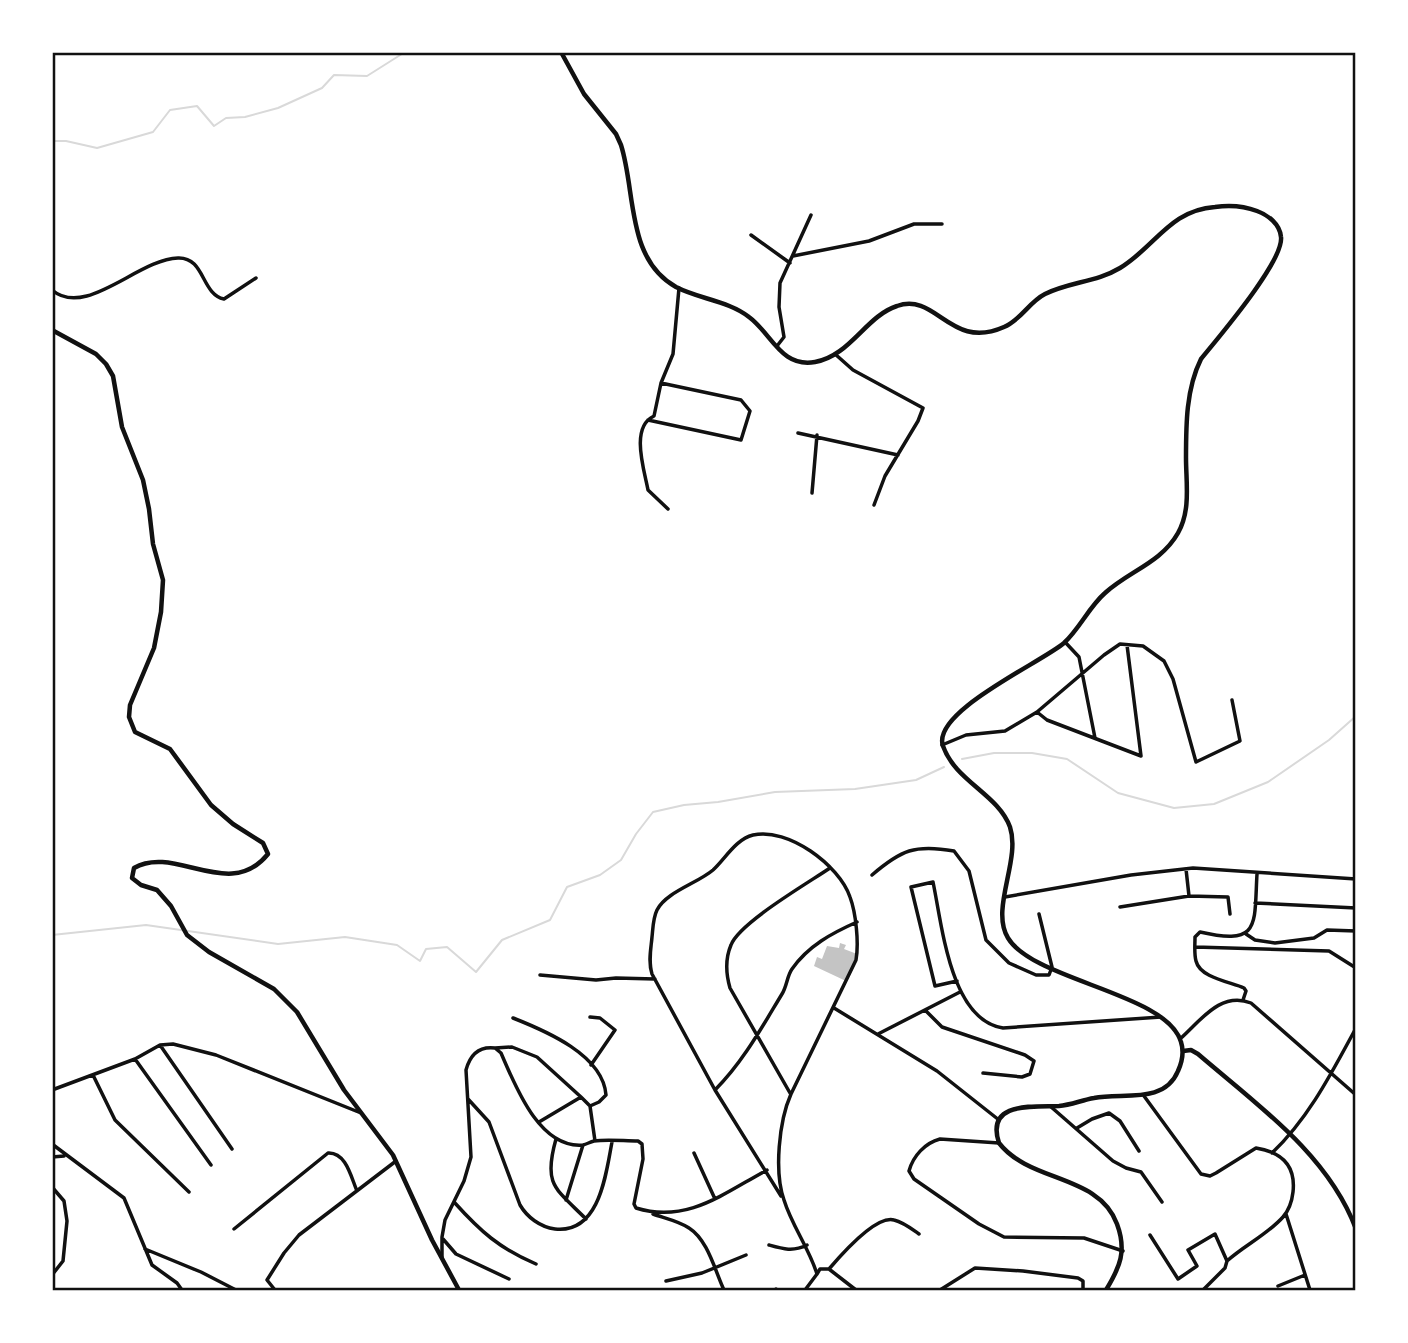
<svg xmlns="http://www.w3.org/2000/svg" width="1408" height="1343" font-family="'PT Sans Narrow',sans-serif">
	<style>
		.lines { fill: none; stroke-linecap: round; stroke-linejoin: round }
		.stream { stroke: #d9d9d9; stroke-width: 2 }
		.building { fill: #c4c4c4 }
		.minor { stroke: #111; stroke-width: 3.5 }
		.tertiary { stroke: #111; stroke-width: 4.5 }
		.secondary { stroke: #111; stroke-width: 4.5 }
		.neatline { fill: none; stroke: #111; stroke-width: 2.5 }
	</style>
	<rect width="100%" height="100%" fill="#fff"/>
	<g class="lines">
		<path class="stream" d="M 52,141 L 66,141 L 97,148 L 153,132 L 170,110 L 197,106 L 214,126 L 226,118 L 245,117 L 278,108 L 322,88 L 334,75 L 367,76 L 405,52
			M 962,759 L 994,753 L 1032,753 L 1067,759 L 1118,793 L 1174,808 L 1214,804 L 1268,782 L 1329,740 L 1356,716
			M 52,935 L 146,925 L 278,944 L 345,937 L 397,945 L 420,961 L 426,949 L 447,947 L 476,972 L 502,940 L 550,920 L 567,887 L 600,875 L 621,860 L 636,834 L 653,812 L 684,805 L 718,802 L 775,792 L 855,789 L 916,780 L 944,767"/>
	</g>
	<path class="building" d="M 840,943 L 846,945 L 844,949 L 857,954 L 846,981 L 814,966 L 817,957 L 822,959 L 827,946 L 839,948 Z"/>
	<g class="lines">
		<path class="minor" d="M 751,235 L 790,263
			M 793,256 L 869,241 L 914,224 L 942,224
			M 52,290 C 86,319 138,259 178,258 C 205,257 201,294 224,299 L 256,278
			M 777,346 L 784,337 L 779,307 L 780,283 L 811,215
			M 835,354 L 853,370 L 923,408 L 918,421 L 885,476 L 874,505
			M 648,420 L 741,440 L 750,411 L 741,400 L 661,383
			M 798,433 L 898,455
			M 812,493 L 817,435
			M 668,509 L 648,490 C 644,469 630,427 654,416 L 661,383 L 673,354 L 679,288
			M 1065,642 L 1079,657 L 1095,738
			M 1127,645 L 1141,756 L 1047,720 L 1037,712 L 1104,655 L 1120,644 L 1143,646 L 1164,661 L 1173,679 L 1196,762 L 1240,741 L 1232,700
			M 942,745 L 966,735 L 1005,731 L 1037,712
			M 1186,869 L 1189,896
			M 872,875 C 901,850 915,844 954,851 L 969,871 L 986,940 L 1009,963 L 1036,975 L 1049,975 L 1052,967 L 1039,914
			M 1005,897 L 1131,875 L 1193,868 L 1356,879
			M 1255,903 L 1356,908
			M 1120,907 L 1189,896 L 1228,897 L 1230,914
			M 1246,934 L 1255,940 L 1275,943 L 1314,938 L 1327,930 L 1356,931
			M 1195,947 L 1329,951 L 1356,968
			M 540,975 L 596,980 L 616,978 L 655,979
			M 957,981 L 935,986 L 911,887 L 933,882 C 942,924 950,1020 1003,1028 L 1161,1017
			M 1243,1000 L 1246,991 L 1244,988 C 1231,982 1200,978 1196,961 C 1194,954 1195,945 1195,937 L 1200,932 C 1261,946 1254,925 1257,874
			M 834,1008 L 937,1071 L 999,1120
			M 925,1010 L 942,1027 L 1025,1055 L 1034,1061 L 1030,1074 L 1022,1077 L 983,1073
			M 590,1017 L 600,1018 L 615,1030 L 591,1065
			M 513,1018 C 546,1031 603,1055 606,1095 L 599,1102 L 590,1106
			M 878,1034 L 960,992
			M 1181,1038 C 1201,1020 1221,991 1251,1003 L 1356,1095
			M 160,1045 L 232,1149
			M 495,1048 L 512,1047 L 537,1057 L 581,1097 L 590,1106 L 595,1141
			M 135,1059 L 211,1165
			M 93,1075 L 115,1120 L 189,1192
			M 52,1090 L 135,1059 L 160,1045 L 173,1044 L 216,1055 L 361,1113
			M 715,1090 L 652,974 C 648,961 651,949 652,937 C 653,928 653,918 657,910 C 666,892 698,883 713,870 C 725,859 736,839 753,835 C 788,827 839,865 850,897 C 856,913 859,943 856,960 L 791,1094 C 779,1121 774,1172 784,1200 C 792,1226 809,1248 817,1274 L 805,1290
			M 790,1093 L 730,988 C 726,974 725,959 731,945 C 739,923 808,883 830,868
			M 1144,1096 L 1201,1174 L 1210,1176 L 1216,1173 L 1256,1148 C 1281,1152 1296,1165 1293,1192 C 1292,1201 1289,1210 1283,1217 C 1268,1234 1245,1245 1227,1261 L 1225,1268 L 1203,1290
			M 468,1099 L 489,1122 L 520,1205 C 527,1217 540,1227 555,1229 C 600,1234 606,1173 612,1142
			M 1050,1106 L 1113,1161 L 1126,1168 L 1141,1172 L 1162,1202
			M 539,1122 L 581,1097
			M 1077,1128 L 1092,1119 L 1109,1113 L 1120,1121 L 1139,1151
			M 556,1139 C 543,1185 555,1188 586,1219
			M 999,1143 L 940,1139 C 925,1143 913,1156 909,1171 L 914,1179 L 979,1224 L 1004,1237 L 1084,1238 L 1123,1251
			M 52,1144 L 124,1198 L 152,1265 L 177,1283 L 182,1290
			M 694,1153 L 715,1199
			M 1272,1153 C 1309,1118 1332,1072 1356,1028
			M 52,1157 L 64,1156
			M 52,1187 L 64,1201 L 67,1221 L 63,1261 L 52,1275
			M 781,1196 L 715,1090 C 743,1062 762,1027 782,994 C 787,986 787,976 792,969 C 808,946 832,933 857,922
			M 566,1200 L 583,1145
			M 454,1202 C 481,1232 499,1248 536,1264
			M 653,1214 C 664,1218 679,1221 689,1228 C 708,1240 715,1271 724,1290
			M 1286,1214 L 1310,1290
			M 234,1229 L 328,1153 C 346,1152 351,1177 357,1191
			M 1150,1235 L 1178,1279 L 1197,1266 L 1188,1250 L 1215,1234 L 1227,1261
			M 443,1239 L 456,1254 L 509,1279
			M 769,1245 C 783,1249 793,1252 807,1245
			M 145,1249 L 201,1272 L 236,1290
			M 442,1257 L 442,1237 L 445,1220 L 464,1181 L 471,1157 L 466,1070 C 470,1055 479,1046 495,1048 L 501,1053 C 515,1085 539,1149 583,1145 C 587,1144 590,1142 594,1141 C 607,1139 624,1141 638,1141 L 642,1144 L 643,1159 L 634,1204 L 636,1208 C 687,1224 724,1193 767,1170
			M 829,1269 C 841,1255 876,1215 894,1220 C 903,1222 912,1229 919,1234
			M 817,1274 L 820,1269 L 829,1269 L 856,1290
			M 666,1281 L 702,1273 L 746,1255
			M 1278,1286 L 1305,1275
			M 275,1290 L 267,1280 L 284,1253 L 299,1235 L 396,1161
			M 775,1290 L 776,1289
			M 940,1290 L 975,1268 L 1023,1271 L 1078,1278 L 1083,1281 L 1083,1290"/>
		<path class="tertiary" d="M 52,330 L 96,354 L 106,364 L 113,376 L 122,427 L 143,480 L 149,509 L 153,544 L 163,580 L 161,612 L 154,648 L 130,705 L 129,717 L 135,732 L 170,749 L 211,805 L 233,824 L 263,843 L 268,854 C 229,902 175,844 134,868 L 132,878 L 141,885 L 157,890 L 171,906 L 187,935 L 209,952 L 274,989 L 297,1012 L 344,1090 L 393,1155 L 432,1240 L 459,1290
			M 1183,1051 L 1191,1050 L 1198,1054 C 1256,1104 1328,1154 1356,1229"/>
		<path class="secondary" d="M 561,52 L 584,94 L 616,134 L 621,145 C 636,192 626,259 676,287 C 699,299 729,301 749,317 C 772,334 781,368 815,362 C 850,356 866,316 897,306 C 937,292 950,351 1004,327 C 1021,320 1029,302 1045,294 C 1069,282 1097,282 1120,268 C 1155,247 1170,210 1215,207 C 1229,205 1244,206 1257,211 C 1268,215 1280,224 1281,237 C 1284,261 1218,338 1201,359 C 1186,389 1186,425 1186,458 C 1186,483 1191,510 1178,533 C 1161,563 1129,571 1105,593 C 1089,607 1080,628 1064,643 C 1042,662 931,712 943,746 C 955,781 998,794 1010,827 C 1021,860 990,909 1008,938 C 1034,981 1167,993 1181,1042 C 1184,1051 1182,1062 1178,1071 C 1164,1105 1122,1092 1094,1098 C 1082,1100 1071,1105 1059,1106 C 1034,1107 985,1101 999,1143 C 1030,1183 1099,1174 1117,1224 C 1127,1251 1120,1267 1106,1290"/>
	</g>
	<rect width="1408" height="1343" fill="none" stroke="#ffffff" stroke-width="108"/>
	<rect x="54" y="54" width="1300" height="1235" class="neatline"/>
</svg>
